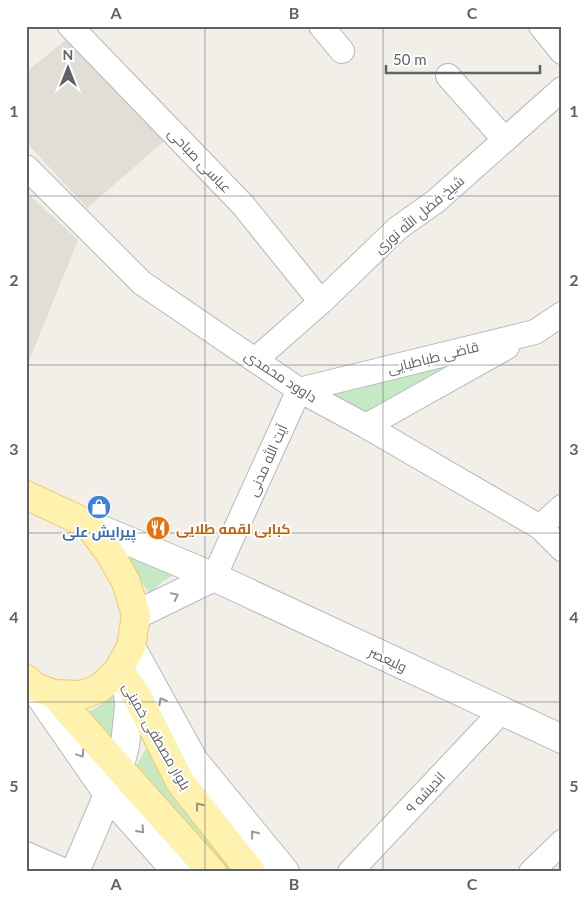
<svg xmlns="http://www.w3.org/2000/svg" width="588" height="898" font-family="Lato,Cairo,sans-serif">
	<style>
		.education { fill: #e1ded6 }
		.green { fill: #c5e8c5 }
		.lines { fill: none; stroke-linecap: round; stroke-linejoin: round }
		.street-casing { stroke: #b5b8bc; stroke-width: 26 }
		.secondary-casing { stroke: #b6babf; stroke-width: 30 }
		.primary-casing { stroke: #f2c960; stroke-width: 30 }
		.street { stroke: #fff; stroke-width: 24 }
		.secondary { stroke: #fff; stroke-width: 28 }
		.primary { stroke: #fff2af; stroke-width: 28 }
		.oneway { stroke: #979a9d }
		.oneway2 { stroke: #979581 }
		.grid { fill: none; stroke: #5f6368; stroke-width: 1; stroke-opacity: 0.55 }
		.labels { text-anchor: middle; dominant-baseline: central; stroke-width: 4; stroke-linejoin: round; paint-order: stroke }
		.street-label { font-size: 14px; fill: #5f6368; stroke: #fff }
		.food-label { font-size: 14px; font-weight: bold; fill: #c56008; stroke: #fff; text-anchor: start }
		.shop-label { font-size: 14px; font-weight: bold; fill: #366cbe; stroke: #fff }
		.neatline { fill: none; stroke: #5f6368; stroke-width: 2 }
		.grid-label { font-size: 16px; text-anchor: middle; font-weight: bold; fill: #5f6368 }
	</style>
	<rect width="100%" height="100%" fill="#f1efe8"/>
	<path class="education" d="M 83,26 L 89,26 L 169,137 L 87,208 L 26,142 L 26,72 Z
		M 26,192 L 78,240 L 26,368 Z"/>
	<path class="green" d="M 496,348 L 367,418 L 320,392 Z
		M 119,549 L 179,572 L 165,580 L 149,593 Z
		M 122,691 L 117,749 L 86,714 Z
		M 146,749 L 247,872 L 218,872 L 134,770 Z"/>
	<g class="lines">
		<g class="street-casing">
			<path id="street" d="M 70,26 L 243,205 L 321,302
				M 321,26 L 342,51
				M 541,26 L 562,52
				M 448,76 L 505,140
				M 26,167 L 142,283 L 299,390 L 366,426 L 540,527 L 562,549
				M 255,360 L 321,302 L 398,228 L 436,201 L 562,89
				M 299,390 L 535,332 L 562,314
				M 366,426 L 507,347
				M 540,527 L 562,507
				M 214,577 L 299,390
				M 26,854 L 67,872
				M 350,872 L 501,712
				M 531,872 L 562,842"/>
		</g>
		<g class="secondary-casing">
			<path id="secondary" d="M 88,524 L 214,577 L 562,739
				M 136,615 L 214,577
				M 131,647 L 194,761 L 285,872
				M 33,686 L 108,794 L 177,872
				M 75,872 L 119,769 L 125,746 L 129,706 L 127,681"/>
		</g>
		<g class="primary-casing">
			<path id="primary" d="M 26,495 L 88,524 L 111,555 L 126,582 L 136,615 L 131,647 L 117,672 L 100,688 L 81,695 L 54,694 L 33,686 L 26,679
				M 117,672 L 127,681 L 138,698 L 180,782 L 251,872
				M 54,694 C 106,754 159,812 212,872"/>
		</g>
		<use href="#street" class="street"/>
		<use href="#secondary" class="secondary"/>
		<use href="#primary" class="primary"/>
	</g>
	<defs><path id="oneway-chevron" d="M-2-3.5L2.5 0L-2 3.5" fill="none" stroke-width="1.6" stroke-linecap="round" stroke-linejoin="round" transform="scale(1.25)"/></defs>
	<g class="oneway">
		<use href="#oneway-chevron" transform="translate(175 596) rotate(-26)"/>
		<use href="#oneway-chevron" transform="translate(162 701) rotate(-119)"/>
		<use href="#oneway-chevron" transform="translate(81 754) rotate(56)"/>
		<use href="#oneway-chevron" transform="translate(141 830) rotate(48)"/>
		<use href="#oneway-chevron" transform="translate(254 834) rotate(-129)"/>
	</g>
	<use class="oneway2" href="#oneway-chevron" transform="translate(199 806) rotate(-128)"/>
	<path class="grid" d="M 205,26 L 205,872M 383,26 L 383,872M 26,196 L 562,196M 26,365 L 562,365M 26,533 L 562,533M 26,702 L 562,702"/>
	<defs>
		<g id="shop-disc" transform="scale(1.25)"><circle r="9.5" fill="#3f7fe0" stroke="#fff"/><path d="M-5-2.5h2.3a2.7 3.5 0 0 1 5.4 0H5L5.5 6h-11ZM-1.5-2.5h3a1.5 2.3 0 0 0-3 0Z" fill="#fff"/></g>
		<g id="restaurant-disc" transform="scale(1.25)"><circle r="9.5" fill="#e8710a" stroke="#fff"/><path d="M-5-6h1v4h1v-4h1v4h1v-4h1v5L-1.5 .5V6h-2V.5L-5-1ZM5-6V6H3V1.5H1.5Q1.5-4 5-6Z" fill="#fff"/></g>
	</defs>
	<g fill-rule="evenodd">
		<use href="#shop-disc" x="99" y="507"/>
		<use href="#restaurant-disc" x="158" y="528"/>
	</g>
	<g class="labels">
		<g class="street-label">
			<text transform="translate(200 160) rotate(46)">عباسی صباحی</text>
			<text transform="translate(419 214) rotate(-40)">شیخ فضل الله نوری</text>
			<text transform="translate(433 357) rotate(-14)">قاضی طباطبایی</text>
			<text transform="translate(281 376) rotate(33)">داوود محمدی</text>
			<text transform="translate(267 460) rotate(-66)">آیت الله مدنی</text>
			<text transform="translate(388 659) rotate(25)">ولیعصر</text>
			<text transform="translate(157 736) rotate(60)">بلوار مصطفی خمینی</text>
			<text transform="translate(425 792) rotate(-47)">اندیشه ۹</text>
		</g>
		<g class="food-label">
			<text x="176" y="528">کبابی لقمه طلایی</text>
		</g>
		<g class="shop-label">
			<text x="99" y="531">پیرایش علی</text>
		</g>
	</g>
	<rect width="588" height="898" fill="none" stroke="#ffffff" stroke-width="55"/>
	<g transform="translate(68 68)" stroke="#ffffff" stroke-width="4" paint-order="stroke">
	<path d="M0-4L9 19L0 12L-9 19Z" fill="#5f6368"/>
	<text y="-8" font-size="14" font-weight="bold" text-anchor="middle" fill="#5f6368">N</text>
	</g>
	<path d="M386 65v8h154v-8" fill="none" stroke="#5f6368" stroke-width="2.5"/>
	<text x="393" y="65" font-size="15" fill="#5f6368" stroke="#ffffff" stroke-width="4" paint-order="stroke">50 m</text>
	<rect x="28" y="28" width="532" height="842" class="neatline"/>
	<g class="grid-label">
		<text x="116" y="19">A</text>
		<text x="294" y="19">B</text>
		<text x="472" y="19">C</text>
		<text x="14" y="117">1</text>
		<text x="574" y="117">1</text>
		<text x="14" y="286">2</text>
		<text x="574" y="286">2</text>
		<text x="14" y="455">3</text>
		<text x="574" y="455">3</text>
		<text x="14" y="623">4</text>
		<text x="574" y="623">4</text>
		<text x="14" y="792">5</text>
		<text x="574" y="792">5</text>
		<text x="116" y="890">A</text>
		<text x="294" y="890">B</text>
		<text x="472" y="890">C</text>
	</g>
</svg>
